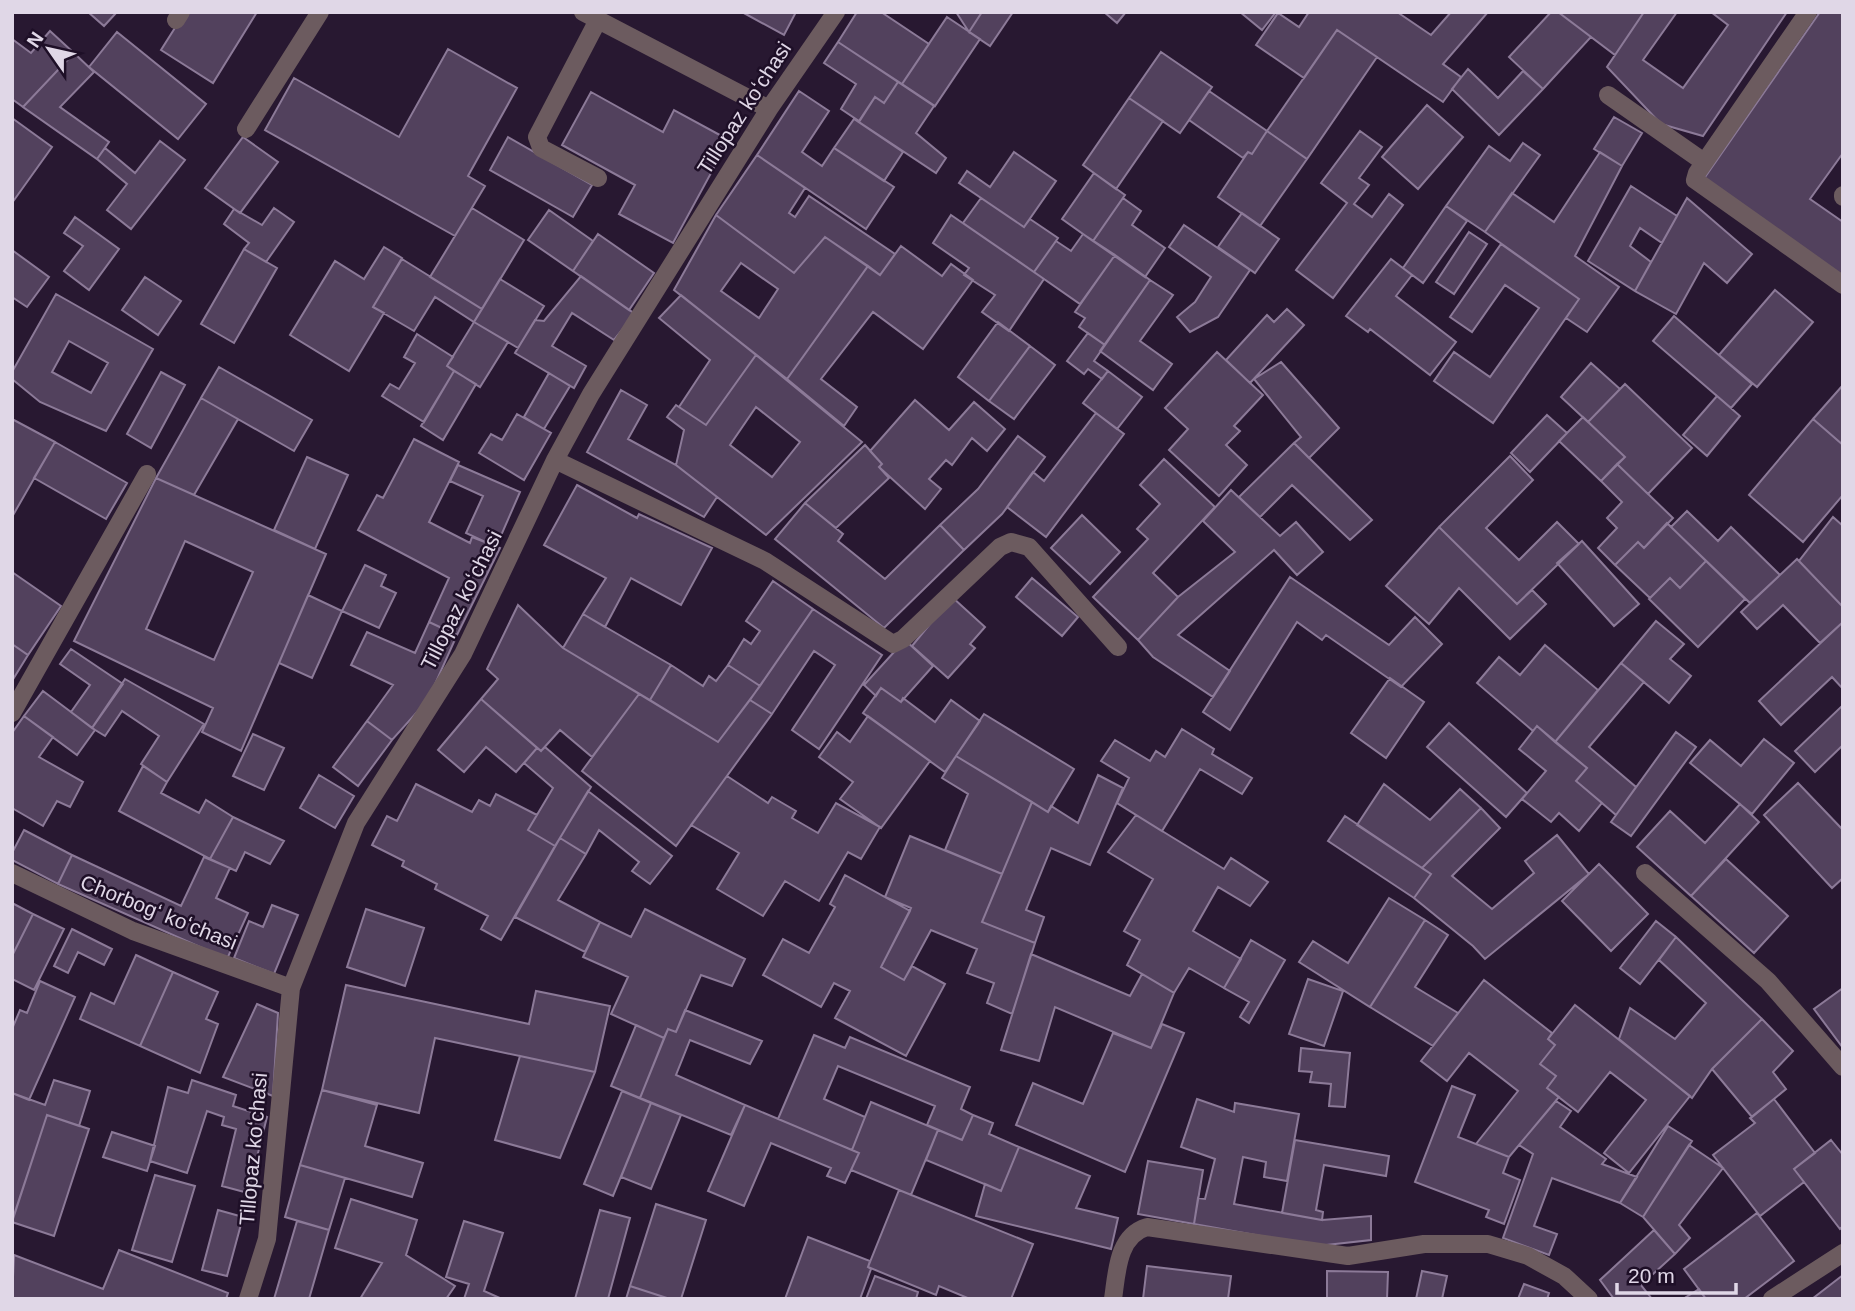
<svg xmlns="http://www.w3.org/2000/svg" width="1855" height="1311" font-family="Arial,sans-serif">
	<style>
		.building { fill: #52415d; stroke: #8c7a98; stroke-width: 2; fill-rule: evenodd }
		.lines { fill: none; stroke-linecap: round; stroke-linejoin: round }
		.minor { stroke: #6c5b5f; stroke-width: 18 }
		.labels { text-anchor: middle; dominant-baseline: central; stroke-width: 5; stroke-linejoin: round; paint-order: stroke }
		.street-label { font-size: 21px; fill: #e0d7e7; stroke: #1e0f27 }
	</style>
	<rect width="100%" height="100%" fill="#281831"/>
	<path class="building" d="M 88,12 L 117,12 L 104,26 Z
		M 185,12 L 257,12 L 213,83 L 161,50 Z
		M 742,12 L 796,12 L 784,35 Z
		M 857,12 L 881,12 L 929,44 L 902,84 L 838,42 Z
		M 956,12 L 982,12 L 969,32 Z
		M 982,12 L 1013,12 L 990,46 L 969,32 Z
		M 1104,12 L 1126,12 L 1117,23 Z
		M 1240,12 L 1276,12 L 1262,30 Z
		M 1309,12 L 1397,12 L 1431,35 L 1451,12 L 1488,12 L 1443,64 L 1461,77 L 1443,102 L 1337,30 L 1304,78 L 1256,45 L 1278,13 L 1299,27 Z
		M 1551,12 L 1558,12 L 1591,37 L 1543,89 L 1509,57 Z
		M 1558,12 L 1644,12 L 1615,55 Z
		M 1644,12 L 1677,12 L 1643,60 L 1683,88 L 1728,25 L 1711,12 L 1787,12 L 1703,136 L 1661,124 L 1607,67 Z
		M 1820,12 L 1843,12 L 1843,153 L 1810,199 L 1843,222 L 1843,278 L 1703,180 Z
		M 947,17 L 980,39 L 935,106 L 902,84 Z
		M 1337,30 L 1377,57 L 1307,159 L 1267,131 Z
		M 50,31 L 74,53 L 23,107 L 12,99 L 12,39 L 31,53 Z
		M 117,32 L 206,104 L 178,139 L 89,67 Z
		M 838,42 L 898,82 L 884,103 L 875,97 L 859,121 L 841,109 L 856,84 L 824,63 Z
		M 448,49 L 517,88 L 468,176 L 485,186 L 455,236 L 265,130 L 294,78 L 399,137 Z
		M 1161,52 L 1212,87 L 1180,133 L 1129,98 Z
		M 74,53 L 94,72 L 60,107 L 109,142 L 97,159 L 23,107 Z
		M 1468,69 L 1498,98 L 1523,71 L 1543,89 L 1499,135 L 1452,89 Z
		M 898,82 L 934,106 L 916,133 L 946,158 L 936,173 L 859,122 L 875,97 L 884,103 Z
		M 799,91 L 829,111 L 802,152 L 822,166 L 834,148 L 894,187 L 866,229 L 757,155 Z
		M 1209,91 L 1267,131 L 1252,154 L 1248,152 L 1243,158 L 1189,120 Z
		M 591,92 L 663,132 L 674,110 L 729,140 L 673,243 L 619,214 L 635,185 L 562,145 Z
		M 1129,98 L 1163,121 L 1116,189 L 1083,165 Z
		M 1427,105 L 1463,137 L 1418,189 L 1382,157 Z
		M 1614,117 L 1642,133 L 1622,166 L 1594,149 Z
		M 12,118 L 52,147 L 12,203 Z
		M 854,119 L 903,152 L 884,181 L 834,148 Z
		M 1267,131 L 1307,159 L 1260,226 L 1218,197 L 1248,152 L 1252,154 Z
		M 1360,131 L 1382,147 L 1359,178 L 1369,185 L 1354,204 L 1372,217 L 1389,194 L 1403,205 L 1333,298 L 1296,270 L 1347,203 L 1321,183 Z
		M 243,137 L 278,162 L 240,213 L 205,188 Z
		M 508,137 L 592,185 L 573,217 L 490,170 Z
		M 160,141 L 185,160 L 131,229 L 107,210 L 127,184 L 97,159 L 105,148 L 135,173 Z
		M 1523,143 L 1540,155 L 1485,232 L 1446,206 L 1489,146 L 1510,161 Z
		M 1014,152 L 1056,181 L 1024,227 L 959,183 L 967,171 L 990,187 Z
		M 1600,152 L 1622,166 L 1575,256 L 1619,287 L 1587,332 L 1566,318 L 1579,299 L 1485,232 L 1512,193 L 1554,222 Z
		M 757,155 L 805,188 L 789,213 L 795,217 L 809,196 L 895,254 L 880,275 L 825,237 L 794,273 L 716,215 Z
		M 1094,173 L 1125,195 L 1093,241 L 1062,219 Z
		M 1631,186 L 1677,216 L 1662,243 L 1640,228 L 1630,246 L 1651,262 L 1635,291 L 1588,261 Z
		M 981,198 L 1024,227 L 1030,219 L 1058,238 L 1034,272 L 963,223 Z
		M 1123,198 L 1141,211 L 1132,225 L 1165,248 L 1145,277 L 1093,241 Z
		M 1687,198 L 1752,254 L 1727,283 L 1704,263 L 1676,314 L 1635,291 Z
		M 1446,206 L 1467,221 L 1423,283 L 1403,268 Z
		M 274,208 L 294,222 L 266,262 L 244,249 L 249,243 L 224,224 L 234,209 L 262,225 Z
		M 472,208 L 524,240 L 482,309 L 430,277 Z
		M 549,210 L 593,241 L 573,271 L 528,240 Z
		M 1242,213 L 1279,239 L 1255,273 L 1218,247 Z
		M 716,215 L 794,273 L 825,237 L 868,266 L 787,379 L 674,290 ZM 741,263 L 778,289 L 759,318 L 721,291 Z
		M 951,215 L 1044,279 L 1009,331 L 982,312 L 995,295 L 964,275 L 969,268 L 933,243 Z
		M 75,217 L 119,249 L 89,290 L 64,271 L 83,246 L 64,233 Z
		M 1184,225 L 1250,270 L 1218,317 L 1190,332 L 1177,317 L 1195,302 L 1211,277 L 1169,247 Z
		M 1469,232 L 1487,244 L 1454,294 L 1436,282 Z
		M 598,234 L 654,273 L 629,310 L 573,271 Z
		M 1083,234 L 1115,255 L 1080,304 L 1034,272 L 1056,241 L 1071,251 Z
		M 1501,244 L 1579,299 L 1493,423 L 1434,381 L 1454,352 L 1490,377 L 1539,308 L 1505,285 L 1472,332 L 1450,317 Z
		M 901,246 L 942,276 L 951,264 L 973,280 L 923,349 L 873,312 L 821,379 L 857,407 L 844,426 L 787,379 L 868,266 L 880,275 Z
		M 384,247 L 402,258 L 373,307 L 384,313 L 349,371 L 290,335 L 335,261 L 364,279 Z
		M 244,249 L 277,268 L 234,343 L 201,324 Z
		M 12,250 L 49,277 L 27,307 L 12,297 Z
		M 1115,255 L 1150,280 L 1105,345 L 1079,327 L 1085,318 L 1075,312 Z
		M 402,259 L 482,309 L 474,322 L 435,297 L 414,331 L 373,307 Z
		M 1391,259 L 1412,275 L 1396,296 L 1456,342 L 1430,375 L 1370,329 L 1368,332 L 1346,316 Z
		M 581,276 L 635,314 L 614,340 L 572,313 L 552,346 L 586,366 L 574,388 L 515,353 L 535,320 L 544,321 Z
		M 145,277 L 181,301 L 158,335 L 122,310 Z
		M 500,279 L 544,306 L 518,348 L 474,322 Z
		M 1150,280 L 1173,295 L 1140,341 L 1172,364 L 1153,390 L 1100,351 Z
		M 1775,290 L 1813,322 L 1757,387 L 1719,355 Z
		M 56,294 L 153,349 L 106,431 L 40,402 L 12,379 L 12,372 ZM 69,341 L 108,363 L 91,393 L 52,372 Z
		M 681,295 L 756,355 L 706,425 L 679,407 L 710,360 L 659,318 Z
		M 1287,309 L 1304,325 L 1250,383 L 1226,360 L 1267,315 L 1274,322 Z
		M 1674,316 L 1752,384 L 1731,408 L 1653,341 Z
		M 474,322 L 508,342 L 480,387 L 447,366 Z
		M 998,322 L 1030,346 L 989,401 L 958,377 Z
		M 1088,333 L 1105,345 L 1094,361 L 1108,371 L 1102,379 L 1088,369 L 1084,374 L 1067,361 Z
		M 417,334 L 453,357 L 447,366 L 454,371 L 424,422 L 382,396 L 390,384 L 399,389 L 415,363 L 404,357 Z
		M 1030,346 L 1055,365 L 1014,419 L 989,401 Z
		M 1217,352 L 1263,395 L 1234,426 L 1240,431 L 1226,445 L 1247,465 L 1219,496 L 1169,450 L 1188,429 L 1165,408 Z
		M 756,355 L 862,442 L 766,535 L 676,465 L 684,430 L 667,417 L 676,405 L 706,425 ZM 756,407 L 800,442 L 772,477 L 730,445 Z
		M 1281,362 L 1339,428 L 1309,458 L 1294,443 L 1301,437 L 1254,379 Z
		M 1591,363 L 1620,389 L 1588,422 L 1561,397 Z
		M 219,367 L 312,420 L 294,451 L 201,398 Z
		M 454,371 L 476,384 L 443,440 L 421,426 Z
		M 1108,371 L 1142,397 L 1117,429 L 1083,403 Z
		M 161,372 L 185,385 L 151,448 L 127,434 Z
		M 549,373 L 570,386 L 544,429 L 524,417 Z
		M 1625,384 L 1692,448 L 1648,494 L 1617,464 L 1625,457 L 1588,422 Z
		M 1843,385 L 1843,445 L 1813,419 Z
		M 621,390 L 647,405 L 628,439 L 676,465 L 717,497 L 704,517 L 587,452 Z
		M 1717,396 L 1740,416 L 1707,456 L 1683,435 Z
		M 201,398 L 238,419 L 194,495 L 156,478 Z
		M 915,400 L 949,430 L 974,402 L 1005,429 L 987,451 L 972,438 L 952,465 L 946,460 L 929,479 L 941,489 L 925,509 L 879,467 L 882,464 L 870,451 Z
		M 1096,413 L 1124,434 L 1046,537 L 1007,507 L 1033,472 L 1044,481 Z
		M 517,414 L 551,433 L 524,480 L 479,453 L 491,434 L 502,440 Z
		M 1547,415 L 1567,433 L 1530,472 L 1511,453 Z
		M 1583,417 L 1625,457 L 1601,481 L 1559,441 Z
		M 12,419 L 55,442 L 12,517 Z
		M 1813,419 L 1843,445 L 1843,495 L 1803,542 L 1749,495 Z
		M 1018,436 L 1045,457 L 1002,514 L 964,550 L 940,525 L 978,489 Z
		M 414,439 L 459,462 L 429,522 L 470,543 L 472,537 L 500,548 L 457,635 L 429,622 L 449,578 L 358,530 L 377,495 L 383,498 Z
		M 55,442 L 127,483 L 106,519 L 34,478 Z
		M 1294,443 L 1372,520 L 1350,540 L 1292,485 L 1260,517 L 1239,497 Z
		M 865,445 L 882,464 L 879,467 L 889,478 L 836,528 L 805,503 Z
		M 1510,456 L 1533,480 L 1486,528 L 1519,560 L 1557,522 L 1579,544 L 1517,604 L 1439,527 Z
		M 307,457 L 348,475 L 315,549 L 274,530 Z
		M 1164,459 L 1215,507 L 1153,573 L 1178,597 L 1138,640 L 1093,597 L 1148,539 L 1137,529 L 1160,504 L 1140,485 Z
		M 1617,464 L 1673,518 L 1644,548 L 1638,542 L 1615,565 L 1598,548 L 1617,528 L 1607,518 L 1622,502 L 1601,481 Z
		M 458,465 L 520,492 L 496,547 L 466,533 L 483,496 L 450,481 Z
		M 156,478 L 326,554 L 241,751 L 202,732 L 213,708 L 74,641 ZM 185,541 L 253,572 L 214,660 L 146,629 Z
		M 577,485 L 637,518 L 639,514 L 712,548 L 681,605 L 631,578 L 605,627 L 583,614 L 606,578 L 544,545 Z
		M 1231,490 L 1280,536 L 1296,522 L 1323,552 L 1297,575 L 1274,550 L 1178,635 L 1230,671 L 1213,697 L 1153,657 L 1138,640 L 1178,597 L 1235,552 L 1203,521 Z
		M 805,503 L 843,534 L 838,541 L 885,579 L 940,525 L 964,550 L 884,628 L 775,539 Z
		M 1687,511 L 1718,541 L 1731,527 L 1780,575 L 1750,603 L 1671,527 Z
		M 1082,515 L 1120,552 L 1090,584 L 1051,548 Z
		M 1833,517 L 1843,526 L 1843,607 L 1799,561 Z
		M 1667,523 L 1706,561 L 1680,588 L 1670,578 L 1650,598 L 1615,565 L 1638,542 L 1644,548 Z
		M 1439,527 L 1517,604 L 1532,590 L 1546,604 L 1510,639 L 1459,588 L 1429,624 L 1386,586 Z
		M 1582,541 L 1639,604 L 1614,626 L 1557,563 Z
		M 1797,559 L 1843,607 L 1843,622 L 1820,643 L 1783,605 L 1757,629 L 1741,612 Z
		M 1706,561 L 1745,599 L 1698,647 L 1649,599 L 1670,578 L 1680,588 Z
		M 365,565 L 386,575 L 381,586 L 396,593 L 379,628 L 342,611 Z
		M 12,572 L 61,606 L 28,655 L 12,644 Z
		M 1290,577 L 1389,645 L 1415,617 L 1442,644 L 1401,687 L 1326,635 L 1322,640 L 1297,622 L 1230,730 L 1203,712 Z
		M 1032,578 L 1078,617 L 1062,636 L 1016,597 Z
		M 773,581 L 813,609 L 760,686 L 728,665 L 744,639 L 751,644 L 760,631 L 746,621 Z
		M 308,595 L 342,611 L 312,678 L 279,663 Z
		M 952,597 L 985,627 L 970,644 L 975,648 L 948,678 L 912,646 Z
		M 518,605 L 563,648 L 639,694 L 592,757 L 560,730 L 541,751 L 481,699 L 498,679 L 487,669 Z
		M 813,609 L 882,655 L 819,749 L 792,730 L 835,665 L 814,651 L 772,714 L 750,700 Z
		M 583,614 L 671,665 L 650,700 L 563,648 Z
		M 1656,621 L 1684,644 L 1670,659 L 1691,676 L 1669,703 L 1621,663 Z
		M 429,622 L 457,635 L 428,700 L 392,740 L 367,721 L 393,685 L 351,665 L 367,632 L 415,653 Z
		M 1843,622 L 1843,689 L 1832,677 L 1781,725 L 1759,701 Z
		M 905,640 L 933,666 L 901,702 L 881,688 L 876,696 L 864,685 Z
		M 12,644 L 28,655 L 12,681 Z
		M 1545,645 L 1598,690 L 1555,742 L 1537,726 L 1533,731 L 1477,683 L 1499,657 L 1520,675 Z
		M 71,649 L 123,684 L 92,728 L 71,712 L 90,685 L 60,664 Z
		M 1621,663 L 1644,682 L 1589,747 L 1636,787 L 1616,815 L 1576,781 L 1587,768 L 1555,742 Z
		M 671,665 L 703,686 L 709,676 L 716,681 L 728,665 L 760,686 L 718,742 L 650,700 Z
		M 1390,678 L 1424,702 L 1386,758 L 1351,733 Z
		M 125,679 L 204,724 L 167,782 L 141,764 L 159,736 L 122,711 L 105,736 L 92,728 Z
		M 881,688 L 901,702 L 903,698 L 935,722 L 951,700 L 980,721 L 945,772 L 863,713 Z
		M 43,691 L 95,730 L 77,755 L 24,716 Z
		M 639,694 L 718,742 L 750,700 L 772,714 L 676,846 L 582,771 Z
		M 481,699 L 537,748 L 516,772 L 486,747 L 464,772 L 438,750 Z
		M 1843,705 L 1843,745 L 1815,772 L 1795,751 Z
		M 984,714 L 1074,769 L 1048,812 L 956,756 Z
		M 24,716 L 53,737 L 39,757 L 83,782 L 70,807 L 57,801 L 43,826 L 12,808 L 12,733 Z
		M 868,716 L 930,761 L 881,828 L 840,799 L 853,782 L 819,757 L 837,732 L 850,742 Z
		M 367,721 L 392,740 L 358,786 L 333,767 Z
		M 1449,723 L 1527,793 L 1506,817 L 1427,747 Z
		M 1537,726 L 1587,768 L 1576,781 L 1602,803 L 1579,831 L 1559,813 L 1551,822 L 1522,799 L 1546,771 L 1519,749 Z
		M 1182,729 L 1214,749 L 1212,754 L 1252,778 L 1242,794 L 1200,769 L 1162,831 L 1117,803 L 1129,778 L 1101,761 L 1115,740 L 1150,761 L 1156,751 L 1165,757 Z
		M 1676,732 L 1696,747 L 1631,836 L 1611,822 Z
		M 253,734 L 284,748 L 264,790 L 233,776 Z
		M 1764,739 L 1794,763 L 1752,814 L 1690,763 L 1710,740 L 1741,766 Z
		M 545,747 L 591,787 L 555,846 L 528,830 L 553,788 L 524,763 L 537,748 L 541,751 Z
		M 956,756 L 1032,802 L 1002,874 L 945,850 L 968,794 L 942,778 Z
		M 143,766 L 167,782 L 161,793 L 199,813 L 206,800 L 233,817 L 210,859 L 119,811 Z
		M 319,775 L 354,796 L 335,828 L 300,808 Z
		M 1098,775 L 1123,788 L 1090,865 L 1051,848 L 1026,910 L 1044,917 L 1035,943 L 982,922 L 1032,802 L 1048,812 L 1051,806 L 1078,823 Z
		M 727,776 L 768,803 L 772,797 L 796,811 L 792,818 L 818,833 L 836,803 L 880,827 L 861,859 L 848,852 L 819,901 L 785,881 L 763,916 L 717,889 L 739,853 L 691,825 Z
		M 1798,783 L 1843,830 L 1843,878 L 1832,888 L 1764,815 Z
		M 416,784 L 472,812 L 479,800 L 490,806 L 496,794 L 537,815 L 528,830 L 555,846 L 501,940 L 481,929 L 488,916 L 435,889 L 437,884 L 402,866 L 404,861 L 372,845 L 387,816 L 397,821 Z
		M 1384,784 L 1430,820 L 1460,789 L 1481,808 L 1422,868 L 1357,825 Z
		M 588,791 L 672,856 L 650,884 L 632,871 L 639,862 L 599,830 L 586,854 L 560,838 Z
		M 1740,804 L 1759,822 L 1691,896 L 1637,847 L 1670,811 L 1705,843 Z
		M 1481,808 L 1500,828 L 1452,876 L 1492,909 L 1534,873 L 1525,861 L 1557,835 L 1589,874 L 1485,959 L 1473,946 L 1414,898 L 1431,874 L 1422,868 Z
		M 1136,815 L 1224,869 L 1231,858 L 1268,882 L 1250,906 L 1218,887 L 1193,931 L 1241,959 L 1224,988 L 1189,968 L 1174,993 L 1127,965 L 1140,940 L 1124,931 L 1153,879 L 1108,852 Z
		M 1345,816 L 1431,874 L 1414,898 L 1328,841 Z
		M 233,817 L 284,841 L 270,864 L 245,852 L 236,871 L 210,859 Z
		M 24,830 L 72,855 L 58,884 L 12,860 L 12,853 Z
		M 910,836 L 1002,874 L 982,922 L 1035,943 L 1012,1014 L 987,1003 L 994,983 L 967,973 L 977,949 L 931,930 L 904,980 L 881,967 L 911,908 L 885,897 Z
		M 560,838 L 586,854 L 558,900 L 600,922 L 585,952 L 515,917 Z
		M 72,855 L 181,906 L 204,857 L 230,868 L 216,898 L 248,913 L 227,959 L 58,884 Z
		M 1726,859 L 1788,916 L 1754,953 L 1691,896 Z
		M 1599,864 L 1648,914 L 1611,951 L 1562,901 Z
		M 845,875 L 910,911 L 881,967 L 904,980 L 912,966 L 945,984 L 906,1056 L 835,1018 L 850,991 L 834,983 L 821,1007 L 763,975 L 783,939 L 809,953 L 835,907 L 830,904 Z
		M 1389,898 L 1425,920 L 1370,1007 L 1299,962 L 1313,941 L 1348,963 Z
		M 12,903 L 33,914 L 12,956 Z
		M 272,905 L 298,915 L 274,974 L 234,958 L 249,921 L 263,927 Z
		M 366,909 L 424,928 L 405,986 L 347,967 Z
		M 645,909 L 745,959 L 732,986 L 701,975 L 676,1032 L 668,1029 L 664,1038 L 611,1014 L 628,977 L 583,957 L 600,922 L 631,937 Z
		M 33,914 L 64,929 L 34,990 L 12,979 L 12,956 Z
		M 1425,920 L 1448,935 L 1415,987 L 1458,1013 L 1433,1046 L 1370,1007 Z
		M 1656,921 L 1676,937 L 1640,984 L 1620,968 Z
		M 72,929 L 112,949 L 104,965 L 78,952 L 68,973 L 54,966 Z
		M 1676,937 L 1762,1019 L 1712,1069 L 1692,1098 L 1619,1039 L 1630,1008 L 1675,1039 L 1706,1003 L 1659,960 Z
		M 1251,940 L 1285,960 L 1249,1023 L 1240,1017 L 1249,1002 L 1224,988 Z
		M 1031,954 L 1130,996 L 1142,974 L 1174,993 L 1151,1048 L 1055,1007 L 1039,1061 L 1001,1050 Z
		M 136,955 L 173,972 L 140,1046 L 80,1019 L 91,993 L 114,1004 Z
		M 173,972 L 218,992 L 206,1019 L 218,1024 L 200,1073 L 140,1046 Z
		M 1308,979 L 1343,991 L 1324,1046 L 1289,1034 Z
		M 1484,980 L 1552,1033 L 1548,1039 L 1555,1045 L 1540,1064 L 1556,1076 L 1547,1088 L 1559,1097 L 1509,1157 L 1476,1144 L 1518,1091 L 1469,1053 L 1447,1081 L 1421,1061 Z
		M 40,981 L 75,997 L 29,1100 L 12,1093 L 12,1029 L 20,1010 L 27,1013 Z
		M 346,985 L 529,1024 L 536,991 L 610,1006 L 595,1072 L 435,1038 L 419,1113 L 322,1090 Z
		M 1843,988 L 1843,1048 L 1814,1009 Z
		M 257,1004 L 278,1013 L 273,1096 L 223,1077 Z
		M 1575,1005 L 1690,1096 L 1629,1173 L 1604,1153 L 1646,1100 L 1610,1072 L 1578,1112 L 1547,1088 L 1556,1076 L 1540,1064 L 1555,1045 L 1548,1039 Z
		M 685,1010 L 762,1041 L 750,1064 L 690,1040 L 676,1075 L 745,1105 L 731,1135 L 640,1098 L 668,1029 L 676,1032 Z
		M 1762,1019 L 1793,1051 L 1773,1072 L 1786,1089 L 1752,1117 L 1712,1069 Z
		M 1162,1024 L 1184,1033 L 1125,1172 L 1016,1125 L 1033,1083 L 1083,1104 L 1113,1033 L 1151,1048 Z
		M 636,1025 L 664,1038 L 640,1098 L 611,1086 Z
		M 814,1035 L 845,1048 L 850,1037 L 970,1087 L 961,1109 L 973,1115 L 962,1140 L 927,1125 L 935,1106 L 838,1066 L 824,1099 L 865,1117 L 852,1150 L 778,1119 Z
		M 1301,1048 L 1350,1053 L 1345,1107 L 1329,1106 L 1331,1084 L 1310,1082 L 1312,1072 L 1299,1071 Z
		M 520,1056 L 595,1072 L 560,1158 L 495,1140 Z
		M 54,1080 L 90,1091 L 79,1126 L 47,1115 L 12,1221 L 12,1093 L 45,1105 Z
		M 192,1080 L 236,1095 L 233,1106 L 267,1117 L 248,1193 L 222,1186 L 236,1129 L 222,1125 L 224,1117 L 207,1111 L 187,1173 L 150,1161 L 168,1087 L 188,1093 Z
		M 1452,1086 L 1475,1095 L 1458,1137 L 1509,1157 L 1503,1173 L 1520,1180 L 1504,1224 L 1486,1217 L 1489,1210 L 1415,1182 Z
		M 322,1090 L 377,1105 L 365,1146 L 423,1163 L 412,1197 L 300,1165 Z
		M 622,1091 L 651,1103 L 613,1196 L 584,1184 Z
		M 1197,1099 L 1234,1112 L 1235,1103 L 1299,1114 L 1287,1181 L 1264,1177 L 1266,1162 L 1243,1157 L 1234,1204 L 1322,1220 L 1371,1216 L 1371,1240 L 1317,1246 L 1194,1224 L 1198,1198 L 1205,1199 L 1215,1159 L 1181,1147 Z
		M 1774,1099 L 1815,1153 L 1794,1169 L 1804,1182 L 1760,1216 L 1713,1155 L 1755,1123 L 1750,1118 Z
		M 1556,1101 L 1571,1111 L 1560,1127 L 1606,1159 L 1602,1164 L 1637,1177 L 1620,1203 L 1552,1178 L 1534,1226 L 1557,1234 L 1549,1255 L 1503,1238 L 1533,1154 L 1519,1145 Z
		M 871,1102 L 938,1130 L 911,1195 L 851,1170 L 859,1153 L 852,1150 Z
		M 651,1103 L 681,1115 L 651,1189 L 621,1177 Z
		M 745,1105 L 859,1153 L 845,1183 L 827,1176 L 831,1168 L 771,1143 L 744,1206 L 708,1191 Z
		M 47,1115 L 89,1129 L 54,1236 L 12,1222 Z
		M 973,1115 L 993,1123 L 989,1134 L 1019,1147 L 1001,1191 L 926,1160 L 938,1130 L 962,1140 Z
		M 1668,1126 L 1692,1141 L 1643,1217 L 1620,1203 Z
		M 112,1132 L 155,1146 L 147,1171 L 103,1157 Z
		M 1295,1140 L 1389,1156 L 1386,1176 L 1324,1165 L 1316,1210 L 1323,1212 L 1322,1220 L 1282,1213 Z
		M 1831,1140 L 1843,1155 L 1843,1226 L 1840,1229 L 1794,1169 Z
		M 1689,1145 L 1723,1168 L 1679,1225 L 1690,1238 L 1675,1254 L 1643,1217 Z
		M 1019,1147 L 1090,1176 L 1076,1208 L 1118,1218 L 1111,1249 L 976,1216 L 985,1184 L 1001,1191 Z
		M 1148,1161 L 1203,1170 L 1194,1224 L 1138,1214 Z
		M 300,1165 L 345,1178 L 329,1230 L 285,1217 Z
		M 155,1175 L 195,1186 L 172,1262 L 132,1250 Z
		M 899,1190 L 1033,1244 L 1011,1299 L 970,1299 L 939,1286 L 936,1295 L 868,1267 Z
		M 351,1199 L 417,1220 L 406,1255 L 455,1286 L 446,1299 L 360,1299 L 382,1263 L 335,1248 Z
		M 656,1204 L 706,1220 L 681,1299 L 670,1299 L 630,1286 Z
		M 218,1210 L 243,1217 L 227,1276 L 202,1270 Z
		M 600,1210 L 630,1218 L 608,1299 L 575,1299 Z
		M 1757,1213 L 1794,1261 L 1744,1299 L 1706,1299 L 1684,1269 Z
		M 297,1221 L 329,1230 L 309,1299 L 274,1299 Z
		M 464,1221 L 503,1233 L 484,1291 L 502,1299 L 464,1299 L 469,1284 L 446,1277 Z
		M 1654,1230 L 1675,1254 L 1641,1285 L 1652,1299 L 1614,1299 L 1600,1280 Z
		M 808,1237 L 870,1261 L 868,1267 L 871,1269 L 860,1299 L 785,1299 Z
		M 119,1250 L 228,1293 L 226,1299 L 12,1299 L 14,1255 L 103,1289 Z
		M 1147,1266 L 1231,1276 L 1228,1299 L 1143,1299 Z
		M 1327,1271 L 1388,1272 L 1387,1299 L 1327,1299 Z
		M 1422,1271 L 1447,1276 L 1442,1299 L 1416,1299 Z
		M 1843,1275 L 1843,1299 L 1812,1299 Z
		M 875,1276 L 918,1292 L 916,1299 L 866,1299 Z
		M 1524,1284 L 1549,1293 L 1547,1299 L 1518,1299 Z
		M 630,1286 L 670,1299 L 626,1299 Z
		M 1699,1289 L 1706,1299 L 1683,1299 Z"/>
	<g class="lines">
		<path class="minor" d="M 583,12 L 769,109
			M 1808,12 L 1697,173 L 1695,180 L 1843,285
			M 176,20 L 181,12
			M 598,20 L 537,137 L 541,148 L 598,178
			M 1608,95 L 1704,162
			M 246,129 L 320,12
			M 1843,195 L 1843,197
			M 555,460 L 765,561 L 893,644 L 903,639 L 1000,547 L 1011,542 L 1029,547 L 1118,647
			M 12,713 L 147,474
			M 12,873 L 133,931 L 291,988
			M 1645,873 L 1768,981 L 1843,1067
			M 248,1299 L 267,1239 L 291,988 L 356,823 L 463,654 L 555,460 L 591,394 L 769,109 L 836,12
			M 1113,1299 C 1117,1273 1117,1236 1147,1227 L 1348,1256 L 1424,1244 L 1488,1244 L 1528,1256 L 1564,1276 L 1589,1299
			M 1772,1299 L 1843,1253"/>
	</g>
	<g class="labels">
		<g class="street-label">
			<text transform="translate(744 108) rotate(-57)">Tillopaz koʻchasi</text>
			<text transform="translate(461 600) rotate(-63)">Tillopaz koʻchasi</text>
			<text transform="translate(159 912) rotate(22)">Chorbogʻ koʻchasi</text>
			<text transform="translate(253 1149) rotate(-85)">Tillopaz koʻchasi</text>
		</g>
	</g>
	<rect width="1855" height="1311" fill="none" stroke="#e0d7e7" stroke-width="28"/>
	<g transform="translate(49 49) rotate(304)" stroke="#1e0f27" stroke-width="5" paint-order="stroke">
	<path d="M0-5L12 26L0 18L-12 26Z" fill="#e0d7e7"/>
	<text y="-10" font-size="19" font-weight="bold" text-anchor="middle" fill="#e0d7e7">N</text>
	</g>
	<path d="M1617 1283v10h119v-10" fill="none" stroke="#e0d7e7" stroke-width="3.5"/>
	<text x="1628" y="1283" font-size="21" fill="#e0d7e7" stroke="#1e0f27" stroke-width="5" paint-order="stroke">20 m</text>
</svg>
